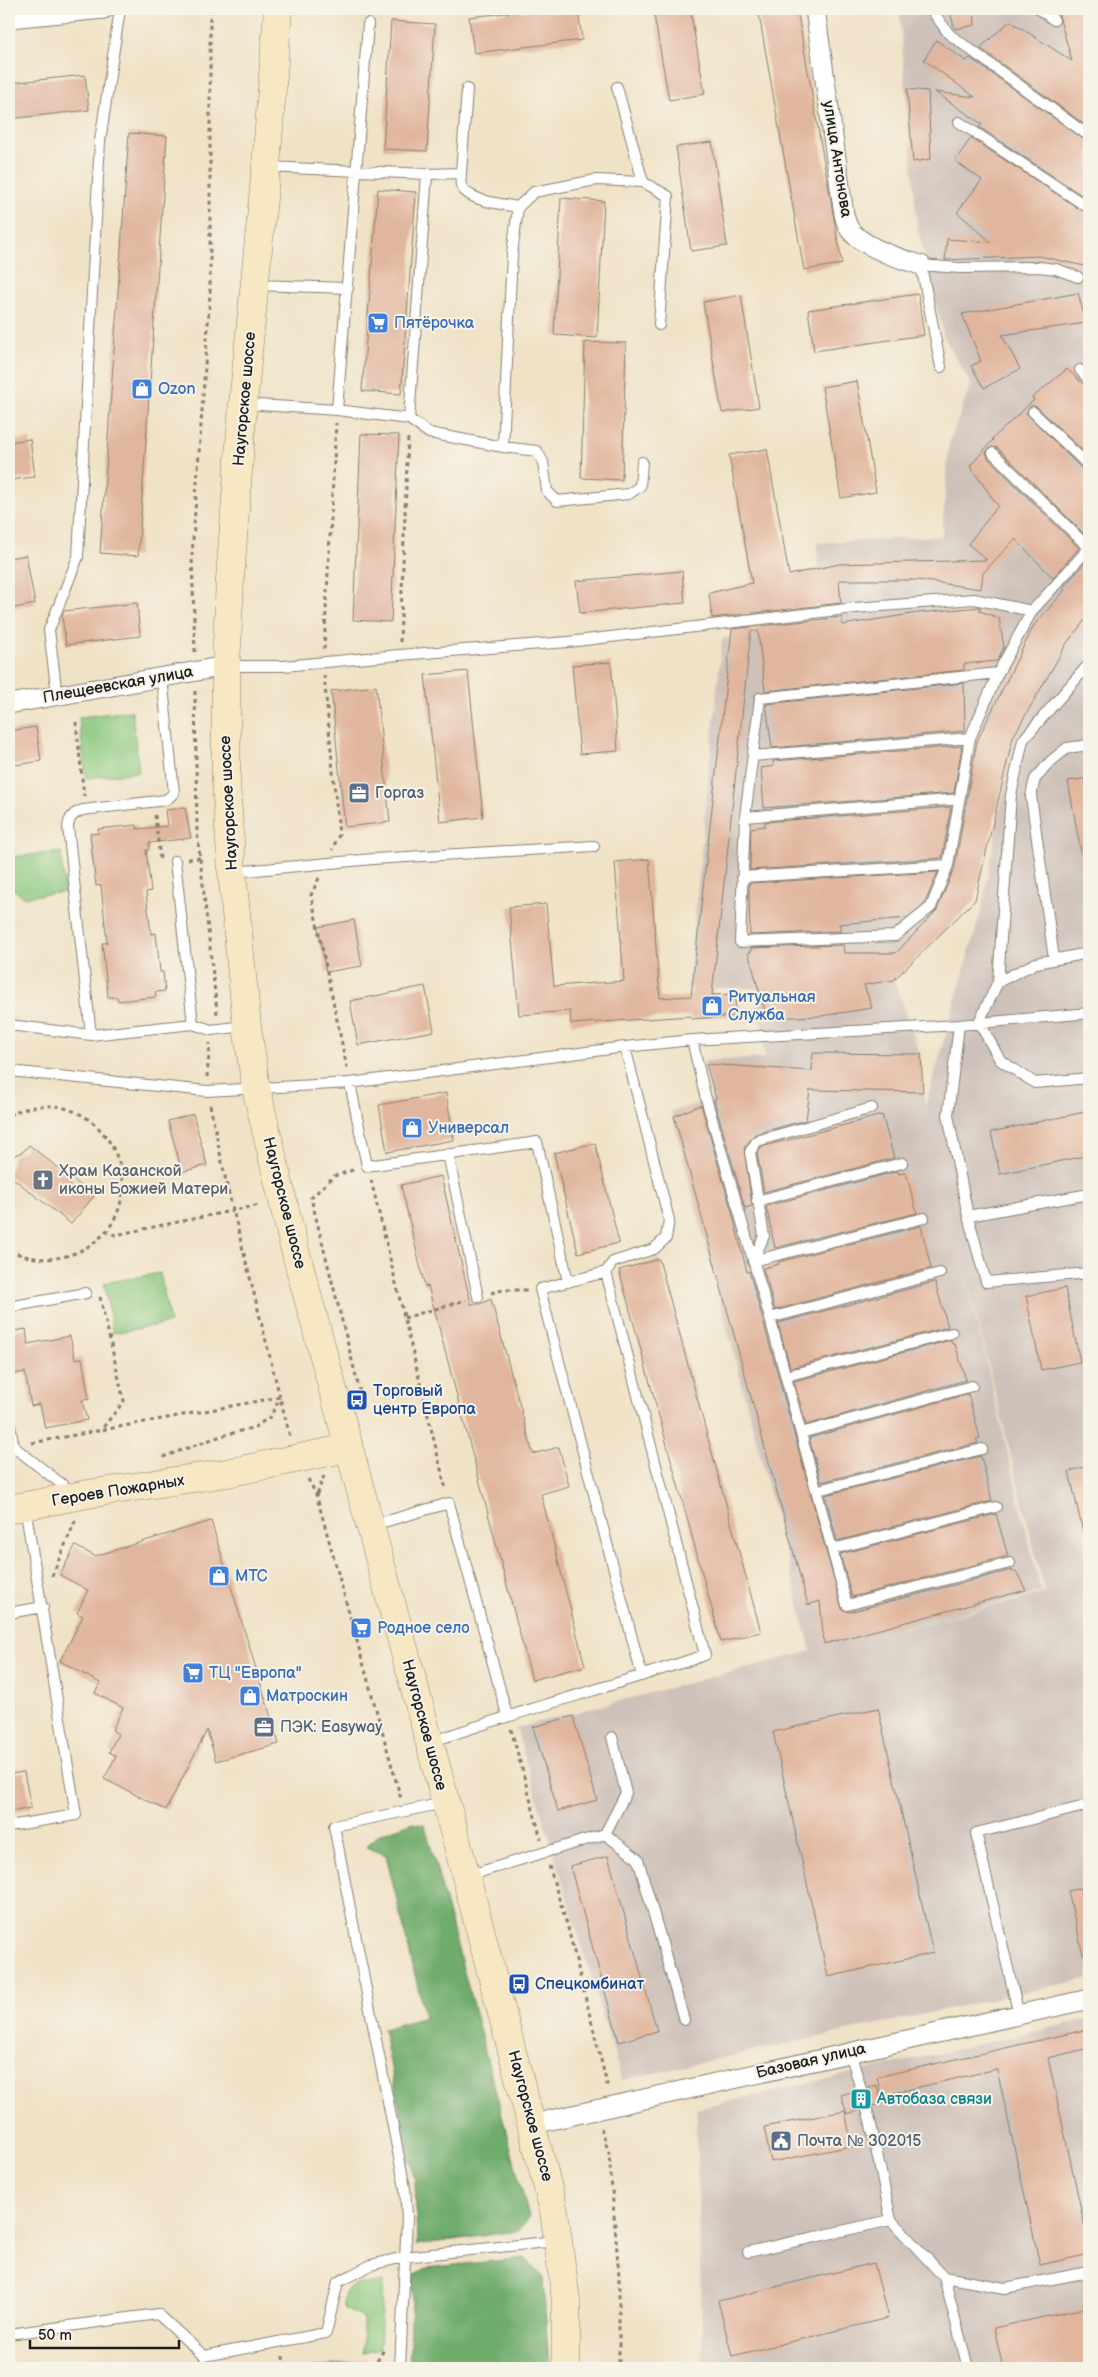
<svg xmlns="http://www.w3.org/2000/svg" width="1098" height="2377" font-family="'Balsamiq Sans',sans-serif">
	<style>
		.industrial { fill: #cec1b9; fill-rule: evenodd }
		.green { fill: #8ac77d; stroke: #53724c }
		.forest { fill: #6fac6c; stroke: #466444 }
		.building { fill: #e1b69e }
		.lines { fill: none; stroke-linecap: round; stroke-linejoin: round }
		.lane-casing { stroke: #867f71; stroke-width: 12 }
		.street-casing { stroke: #867f71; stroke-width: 21 }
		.secondary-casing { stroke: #867f71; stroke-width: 29 }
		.path { stroke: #867f71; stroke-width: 3; stroke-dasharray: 4 4; stroke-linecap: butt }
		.lane { stroke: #fff; stroke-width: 10 }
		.street { stroke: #fff; stroke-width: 19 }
		.secondary { stroke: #f8e7c3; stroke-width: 28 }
		.labels { text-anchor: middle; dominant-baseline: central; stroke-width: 4; stroke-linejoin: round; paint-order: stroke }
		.street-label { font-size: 16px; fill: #1c1c1c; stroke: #f7f3e8 }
		.shop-label { font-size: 16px; fill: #366cbe; stroke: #f7f3e8; text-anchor: start }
		.service-label { font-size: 16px; fill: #4e5e75; stroke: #f7f3e8; text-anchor: start }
		.worship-label { font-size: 16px; fill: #5b616d; stroke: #f7f3e8; text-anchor: start }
		.transit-label { font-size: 16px; fill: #164399; stroke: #f7f3e8; text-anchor: start }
		.culture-label { font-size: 16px; fill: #0d838f; stroke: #f7f3e8; text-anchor: start }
	</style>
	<rect width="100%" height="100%" fill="#f7f3e8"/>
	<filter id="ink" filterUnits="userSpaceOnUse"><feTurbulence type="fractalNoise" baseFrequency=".02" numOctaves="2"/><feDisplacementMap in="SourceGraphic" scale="10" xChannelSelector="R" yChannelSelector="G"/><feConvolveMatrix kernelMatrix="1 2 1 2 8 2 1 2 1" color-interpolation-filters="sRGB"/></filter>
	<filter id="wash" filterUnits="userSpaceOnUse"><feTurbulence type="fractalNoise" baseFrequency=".0096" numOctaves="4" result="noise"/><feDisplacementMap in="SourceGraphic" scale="20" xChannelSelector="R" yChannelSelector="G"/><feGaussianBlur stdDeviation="1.12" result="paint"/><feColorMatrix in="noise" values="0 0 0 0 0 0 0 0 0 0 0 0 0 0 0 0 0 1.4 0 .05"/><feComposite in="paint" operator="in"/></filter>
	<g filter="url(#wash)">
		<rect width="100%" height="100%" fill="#f0e2c6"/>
		<path class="industrial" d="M 899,9 L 1089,9 L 1089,1978 L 622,2080 L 516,1728 L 811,1651 L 671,1111 L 713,1100 L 704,1061 L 765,1058 L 757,988 L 688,988 L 722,639 L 820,622 L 817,543 L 942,536 L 949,443 L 971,384 L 944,337 L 917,225 ZM 1010,752 L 983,904 L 925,1107 L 919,1051 L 894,980 L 975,900 ZM 950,1211 L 1045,1593 L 845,1643 L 1041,1592 Z
			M 1089,2019 L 1089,2368 L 703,2368 L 696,2109 Z"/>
		<path class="green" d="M 132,711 L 139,772 L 86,778 L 79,717 Z
			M 61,852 L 65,892 L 23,897 L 9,886 L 9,857 Z
			M 160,1273 L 170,1323 L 113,1333 L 104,1283 Z
			M 383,2282 L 380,2349 L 363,2353 L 363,2318 L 345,2309 C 336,2282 365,2284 383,2282 Z
			M 365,2361 L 361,2368 L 313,2368 Z"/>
		<path class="forest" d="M 411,1823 L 425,1825 L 529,2217 L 518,2231 L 417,2245 L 415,2182 L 383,2029 L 425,2017 L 386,1855 L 366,1847 L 377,1835 Z
			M 525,2258 L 543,2277 L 549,2368 L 409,2368 L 413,2276 L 426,2268 Z"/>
		<g id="blocks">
			<path class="building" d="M 543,9 L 578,9 L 582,40 L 474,53 L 469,17 Z
				M 653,9 L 690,9 L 705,94 L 669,100 Z
				M 758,9 L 797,9 L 842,264 L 804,270 Z
				M 949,9 L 974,9 L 975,25 L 955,29 Z
				M 1057,9 L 1089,9 L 1089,128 L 980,48 L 1010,21 L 1072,61 Z
				M 391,21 L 435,24 L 427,151 L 383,149 Z
				M 936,40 L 966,61 L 970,58 L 1089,143 L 1089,200 L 979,127 L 982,124 L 935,92 L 975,97 L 924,60 Z
				M 85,75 L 89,110 L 9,119 L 9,83 Z
				M 907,89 L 928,91 L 931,159 L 913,162 Z
				M 129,133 L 167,136 L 138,556 L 100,553 Z
				M 971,138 L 1089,215 L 1089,267 L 1039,256 L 945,260 L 947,239 L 991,242 L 957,212 L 982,180 L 955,161 Z
				M 712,142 L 727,246 L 691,251 L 676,147 Z
				M 378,189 L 416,192 L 401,394 L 362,391 Z
				M 561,198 L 604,201 L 597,338 L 554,335 Z
				M 1078,293 L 1086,323 L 1002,335 L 1020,369 L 984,388 L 971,366 L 981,361 L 962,314 Z
				M 918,294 L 924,335 L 814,351 L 808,310 Z
				M 741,295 L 759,407 L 722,413 L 703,302 Z
				M 585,342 L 626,343 L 622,480 L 581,478 Z
				M 1067,369 L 1084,385 L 1089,387 L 1089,457 L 1037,407 L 1031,406 L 1026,413 L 1084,471 L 1089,473 L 1089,539 L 998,448 L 991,447 L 986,452 L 988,458 L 1079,548 L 1053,578 L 1015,539 L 983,573 L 981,589 L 918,580 L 839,580 L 841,603 L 712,618 L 709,593 L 752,583 L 729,455 L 767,449 L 789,575 L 839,564 L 987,560 L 968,544 L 998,506 L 970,466 L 993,440 L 992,439 L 1034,400 L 1032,398 Z
				M 857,381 L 876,492 L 841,498 L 822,387 Z
				M 361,434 L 399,435 L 391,622 L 353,620 Z
				M 30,439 L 35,477 L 9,480 L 9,442 Z
				M 26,555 L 35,604 L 9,609 L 9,558 Z
				M 1089,558 L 1089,615 L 1067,643 L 1013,737 L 975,900 L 894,980 L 864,985 L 872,1008 L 821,1016 L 767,1018 L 748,952 L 751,952 L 751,948 L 843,945 L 844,953 L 896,953 L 937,910 L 955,866 L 977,741 L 1034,625 L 1065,590 L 1063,588 Z
				M 682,571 L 685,603 L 580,613 L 576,581 Z
				M 137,603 L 140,636 L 66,645 L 62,616 L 64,611 Z
				M 980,607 L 980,611 L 999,618 L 1004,647 L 997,661 L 964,664 L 964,670 L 765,691 L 758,631 L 751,631 L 712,995 L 735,994 L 736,1016 L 691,1019 L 691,1016 L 571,1024 L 570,1011 L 519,1015 L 509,907 L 546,904 L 554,986 L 624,981 L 615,862 L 649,859 L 660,998 L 691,996 L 732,629 L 842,617 L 842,625 L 918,613 Z
				M 611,662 L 618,751 L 580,754 L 572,665 Z
				M 468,671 L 483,817 L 440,822 L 425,675 Z
				M 964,683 L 965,731 L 772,748 L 766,704 Z
				M 376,686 L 390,822 L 345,827 L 331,691 Z
				M 36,727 L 41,761 L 9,766 L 9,731 Z
				M 962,746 L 954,793 L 764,808 L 761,768 L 774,766 L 773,761 Z
				M 1089,778 L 1089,853 L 1081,853 L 1068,781 Z
				M 951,807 L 942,858 L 750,870 L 751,828 L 765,826 L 765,822 Z
				M 185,808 L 191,838 L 149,843 L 149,850 L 146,850 L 151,891 L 146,892 L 151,934 L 156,933 L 160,972 L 163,972 L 165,991 L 155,992 L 156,997 L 118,1001 L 117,997 L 108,997 L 102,943 L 107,943 L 101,885 L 96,886 L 90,834 L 99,833 L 98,829 L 137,825 L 137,829 L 167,826 L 165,810 Z
				M 938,872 L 925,903 L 907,918 L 839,924 L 841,931 L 750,935 L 749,883 Z
				M 354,920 L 362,966 L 326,972 L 318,927 Z
				M 425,986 L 434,1031 L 358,1045 L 350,1001 Z
				M 813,1053 L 921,1054 L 923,1092 L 810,1090 L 806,1120 L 755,1134 L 744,1148 L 752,1206 L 745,1208 L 714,1100 L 716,1099 L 706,1064 L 812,1071 Z
				M 446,1093 L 454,1140 L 387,1152 L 379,1105 Z
				M 701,1105 L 732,1212 L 747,1272 L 749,1271 L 763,1320 L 842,1609 L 849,1612 L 1012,1570 L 1012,1572 L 1016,1571 L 1026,1590 L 824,1644 L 820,1601 L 808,1605 L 674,1116 Z
				M 1089,1111 L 1089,1155 L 1000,1174 L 991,1132 Z
				M 193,1114 L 207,1165 L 182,1172 L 168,1121 Z
				M 882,1115 L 894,1158 L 764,1192 L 757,1153 L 761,1147 Z
				M 595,1143 L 619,1243 L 578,1253 L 554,1153 Z
				M 29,1145 L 94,1196 L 71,1224 L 9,1175 L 13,1156 L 24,1151 Z
				M 898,1171 L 899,1174 L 906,1173 L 917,1213 L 775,1248 L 766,1206 Z
				M 441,1176 L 471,1304 L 480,1304 L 491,1299 L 533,1454 L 559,1447 L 569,1486 L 541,1494 L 585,1666 L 532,1680 L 428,1286 L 425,1287 L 401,1185 Z
				M 921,1226 L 931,1268 L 775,1310 L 763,1268 L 779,1264 L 778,1262 Z
				M 659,1259 L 761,1632 L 721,1642 L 619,1270 Z
				M 935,1282 L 948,1327 L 790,1368 L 778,1323 Z
				M 1065,1288 L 1080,1362 L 1041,1370 L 1026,1296 Z
				M 26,1329 L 28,1344 L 70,1336 L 75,1359 L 82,1358 L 89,1399 L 82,1400 L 87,1420 L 45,1428 L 40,1404 L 31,1406 L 25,1372 L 9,1375 L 9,1332 Z
				M 951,1340 L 953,1345 L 955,1344 L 966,1380 L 806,1425 L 794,1381 Z
				M 968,1394 L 980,1438 L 976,1439 L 978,1443 L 821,1482 L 809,1438 Z
				M 981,1456 L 992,1501 L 837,1541 L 825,1495 Z
				M 1089,1466 L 1089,1531 L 1083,1532 L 1069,1471 Z
				M 996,1514 L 1008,1556 L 852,1597 L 840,1554 Z
				M 211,1521 L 279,1744 L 216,1761 L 207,1730 L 166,1810 L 104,1779 L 116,1756 L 109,1752 L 118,1734 L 112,1730 L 123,1708 L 95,1693 L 100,1683 L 60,1661 L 83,1616 L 77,1613 L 88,1590 L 60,1575 L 75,1546 L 95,1556 Z
				M 878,1708 L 933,1953 L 828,1977 L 773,1732 Z
				M 573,1716 L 597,1800 L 558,1811 L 533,1727 Z
				M 24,1772 L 31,1808 L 9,1812 L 9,1774 Z
				M 608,1856 L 657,2031 L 619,2042 L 570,1866 Z
				M 1089,1886 L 1089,1954 L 1083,1955 L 1068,1891 Z
				M 1089,2029 L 1089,2048 L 1048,2058 L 1089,2246 L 1089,2254 L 1040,2265 L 997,2069 L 881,2096 L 877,2077 Z
				M 876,2085 L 882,2104 L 873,2106 L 868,2087 Z
				M 854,2091 L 860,2110 L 847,2114 L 841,2095 Z
				M 845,2111 L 852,2146 L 771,2162 L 764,2127 Z
				M 874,2263 L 888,2318 L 732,2356 L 718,2301 Z
				M 1089,2307 L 1089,2368 L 1003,2368 L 994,2328 Z"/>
		</g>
	</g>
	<g filter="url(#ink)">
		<use href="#blocks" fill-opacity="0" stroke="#867f71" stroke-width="1"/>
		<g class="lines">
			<g class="lane-casing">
				<path id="lane" d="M 931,9 L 949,34 L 1089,136
					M 1039,9 L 1054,20
					M 617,87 L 643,182
					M 959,122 L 1089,208
					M 267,167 L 427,174 L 461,173 L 467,89
					M 461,173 C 461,176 460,182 461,185 C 466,201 503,204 518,207
					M 256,285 L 348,288
					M 941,367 L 921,265 L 959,268 L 1039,267 L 1056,269 L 1078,277
					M 1080,370 L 1089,380
					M 244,404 L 337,410 L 409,419 L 429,433 L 503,447 L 512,254 L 518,207 L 534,192 L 596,180 L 643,182 L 668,196 L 659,325
					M 337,410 L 368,24
					M 1033,412 L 1089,466
					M 409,419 L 427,174
					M 503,447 L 537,451 L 543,462 L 547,491 L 557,501 L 629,494 L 640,486 L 642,462
					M 993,453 L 1089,548 L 1032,611 L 998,673 L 970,738 L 948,865 L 931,907 L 895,936 L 740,942 L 745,817 L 760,698 L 998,673
					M 228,666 L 284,666 L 399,655 L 568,642 L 855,608 L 974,599 L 1032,611
					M 162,677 L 174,793 L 166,800 L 83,810 C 74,813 69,817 68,827 L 91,1035 L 193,1024 L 211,1030 L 245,1026
					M 57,695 L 49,630 L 78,557 L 100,141 L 120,9
					M 753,756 L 970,738
					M 745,817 L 959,799
					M 175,861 L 193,1024
					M 233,872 L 373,859 L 594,846
					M 742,877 L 948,865
					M 1089,953 L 1036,963 L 998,982 L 979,1022 L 1000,1060 L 1035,1083 L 1089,1078
					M 1054,959 L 1031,796 L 1035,779 L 1051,761 L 1067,748 L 1089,745
					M 998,982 L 1011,795 L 1023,740 L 1089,664
					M 9,1025 L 91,1035
					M 959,1025 L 948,1115 L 968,1216 L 986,1282 L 1089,1273
					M 692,1040 L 705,1095 L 770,1318 L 847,1605 L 1010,1563
					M 9,1071 L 207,1091 L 350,1083 L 625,1047 L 692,1040 L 959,1025 L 1089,1013
					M 350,1083 L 367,1166 L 537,1142 L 568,1282
					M 872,1108 L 757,1141 L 750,1152 L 764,1236 L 753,1261 L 924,1218
					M 448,1154 L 478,1297
					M 757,1201 L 902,1163
					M 968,1216 L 1089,1194
					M 606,1272 L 613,1262 L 654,1249 L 666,1238 L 669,1220 L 625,1047
					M 9,1307 L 86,1293
					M 770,1318 L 940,1273
					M 786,1376 L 952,1333
					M 9,1421 L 14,1447 L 73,1493
					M 801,1433 L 972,1386
					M 818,1490 L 982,1449
					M 370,1526 L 449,1503 L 507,1715
					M 833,1549 L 996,1507
					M 9,1613 L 43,1607
					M 431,1742 C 521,1710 614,1686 705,1655 L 606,1272 L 540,1289 L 642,1676
					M 9,1826 L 76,1815 L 25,1507
					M 605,1834 L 626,1793 L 612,1737
					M 467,1876 L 605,1834 L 638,1859 L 684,2020
					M 1019,2015 L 976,1833 L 1089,1805
					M 891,2220 L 944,2277 L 968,2368
					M 748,2252 L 891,2220 L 870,2120 L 850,2052
					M 944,2277 L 1005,2288 L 1089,2272
					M 9,2334 L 158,2314 L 204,2356 L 326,2333 L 338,2282 L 371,2265 L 404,2257 L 556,2241
					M 400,2368 L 407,2217 L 405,2188 L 334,1826 L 444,1803"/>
			</g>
			<g class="street-casing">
				<path id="street" d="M 815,9 L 843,208 C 844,215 846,224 850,230 C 863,247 900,259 921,265
					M 9,18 L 104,9
					M 9,704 L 226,666
					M 533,2124 L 1089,1999"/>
			</g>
			<g class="secondary-casing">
				<path id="secondary" d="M 278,9 L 266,167 L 243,404 L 230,579 L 226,666 L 226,782 L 232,872 L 247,1026 L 256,1088 L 293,1243 L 466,1876 L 554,2211 L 566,2301 L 566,2368
					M 9,1509 L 88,1494 L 227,1473 L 348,1448"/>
			</g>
			<path class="path" d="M 400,642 L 408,436
				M 324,649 L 336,423
				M 195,652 L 192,555 L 210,294 L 210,9
				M 324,675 L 339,835 L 332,850
				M 195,691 L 197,831 L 217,1011 L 216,1016
				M 76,722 L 84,796
				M 155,815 L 160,859
				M 188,859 L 200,858
				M 319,878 L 311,895 L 347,1068
				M 207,1077 L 210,1043
				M 210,1105 L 227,1186 L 290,1437
				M 9,1115 C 107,1068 171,1214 75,1253 C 53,1262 30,1260 9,1250
				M 353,1170 L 334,1176 L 311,1198 L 361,1396
				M 371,1180 L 446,1490
				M 105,1231 L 115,1235 L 260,1205
				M 491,1293 L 503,1290 L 527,1290
				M 100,1297 L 124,1401 L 101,1430
				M 404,1318 L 466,1300
				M 32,1443 L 280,1397
				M 163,1457 L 215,1438 L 255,1427 L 270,1417 L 280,1398
				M 308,1479 L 316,1494 L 401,1799
				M 317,1494 L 324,1476
				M 52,1576 L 76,1519
				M 511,1729 L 541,1839
				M 549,1866 L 568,1928 L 607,2084 L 604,2089
				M 601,2128 L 609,2153 L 619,2276 L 619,2368
				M 283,2356 L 284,2368
				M 373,2368 L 385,2348"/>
			<use href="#lane" class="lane"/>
			<use href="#street" class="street"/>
			<use href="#secondary" class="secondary"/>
		</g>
	</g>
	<defs>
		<g id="supermarket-square" transform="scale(1.125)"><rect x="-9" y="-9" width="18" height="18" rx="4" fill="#3f7fe0" stroke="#f7f3e8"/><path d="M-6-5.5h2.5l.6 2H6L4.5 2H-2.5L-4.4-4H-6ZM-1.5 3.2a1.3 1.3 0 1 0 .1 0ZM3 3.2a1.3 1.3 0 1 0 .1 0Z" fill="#fff"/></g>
		<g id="shop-square" transform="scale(1.125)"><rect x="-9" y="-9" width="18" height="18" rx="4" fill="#3f7fe0" stroke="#f7f3e8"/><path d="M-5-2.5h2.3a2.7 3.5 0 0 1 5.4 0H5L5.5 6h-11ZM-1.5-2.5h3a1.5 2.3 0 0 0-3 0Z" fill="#fff"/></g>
		<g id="office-square" transform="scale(1.125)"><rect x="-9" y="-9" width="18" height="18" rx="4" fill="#5c6f8a" stroke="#f7f3e8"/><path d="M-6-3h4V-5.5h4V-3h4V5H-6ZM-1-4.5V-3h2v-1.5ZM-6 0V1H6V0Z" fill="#fff"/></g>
		<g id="church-square" transform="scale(1.125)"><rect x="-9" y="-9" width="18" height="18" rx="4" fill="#6b7280" stroke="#f7f3e8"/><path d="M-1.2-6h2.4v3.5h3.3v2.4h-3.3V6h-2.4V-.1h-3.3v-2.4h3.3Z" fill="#fff"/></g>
		<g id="bus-square" transform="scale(1.125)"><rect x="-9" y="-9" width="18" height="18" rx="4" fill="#1a4fb4" stroke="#f7f3e8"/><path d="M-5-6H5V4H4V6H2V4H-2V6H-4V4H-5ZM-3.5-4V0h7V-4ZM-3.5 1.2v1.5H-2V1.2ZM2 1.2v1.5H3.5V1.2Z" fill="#fff"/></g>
		<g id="building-square" transform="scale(1.125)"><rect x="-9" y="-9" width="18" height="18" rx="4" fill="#0f9aa8" stroke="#f7f3e8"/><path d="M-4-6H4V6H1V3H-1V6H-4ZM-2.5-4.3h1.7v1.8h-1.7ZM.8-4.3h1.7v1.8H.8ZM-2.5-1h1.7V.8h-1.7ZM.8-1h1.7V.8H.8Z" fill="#fff"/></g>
		<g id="civic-square" transform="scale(1.125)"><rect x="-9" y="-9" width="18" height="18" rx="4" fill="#5c6f8a" stroke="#f7f3e8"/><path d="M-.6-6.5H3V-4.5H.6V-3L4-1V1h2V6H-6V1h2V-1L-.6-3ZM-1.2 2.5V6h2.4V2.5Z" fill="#fff"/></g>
	</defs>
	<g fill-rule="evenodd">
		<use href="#supermarket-square" x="378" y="323"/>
		<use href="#shop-square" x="142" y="389"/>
		<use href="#office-square" x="359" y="793"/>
		<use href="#shop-square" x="712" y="1006"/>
		<use href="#shop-square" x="412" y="1128"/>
		<use href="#church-square" x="43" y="1180"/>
		<use href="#bus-square" x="357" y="1400"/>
		<use href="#shop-square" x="219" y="1576"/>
		<use href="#supermarket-square" x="361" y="1628"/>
		<use href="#supermarket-square" x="193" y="1673"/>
		<use href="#shop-square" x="250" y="1696"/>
		<use href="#office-square" x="264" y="1727"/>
		<use href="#bus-square" x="519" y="1984"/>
		<use href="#building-square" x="861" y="2099"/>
		<use href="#civic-square" x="781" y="2141"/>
	</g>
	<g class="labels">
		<g class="street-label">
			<text transform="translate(837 159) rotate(81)">улица Антонова</text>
			<text transform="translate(245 399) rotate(-85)">Наугорское шоссе</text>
			<text transform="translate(118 685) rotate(-10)">Плещеевская улица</text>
			<text transform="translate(229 803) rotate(-93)">Наугорское шоссе</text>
			<text transform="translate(284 1203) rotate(76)">Наугорское шоссе</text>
			<text transform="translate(118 1491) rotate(-9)">Героев Пожарных</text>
			<text transform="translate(424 1725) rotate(75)">Наугорское шоссе</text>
			<text transform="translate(811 2061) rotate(-13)">Базовая улица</text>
			<text transform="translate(530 2116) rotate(75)">Наугорское шоссе</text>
		</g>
		<g class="shop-label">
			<text x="394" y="323">Пятёрочка</text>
			<text x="158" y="389">Ozon</text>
			<text x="728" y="997">Ритуальная<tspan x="728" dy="18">Служба</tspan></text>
			<text x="428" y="1128">Универсал</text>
			<text x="235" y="1576">МТС</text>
			<text x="377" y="1628">Родное село</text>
			<text x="209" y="1673">ТЦ "Европа"</text>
			<text x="266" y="1696">Матроскин</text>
		</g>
		<g class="service-label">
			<text x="375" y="793">Горгаз</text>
			<text x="280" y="1727">ПЭК: Easyway</text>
			<text x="797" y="2141">Почта № 302015</text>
		</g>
		<g class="worship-label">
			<text x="59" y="1171">Храм Казанской<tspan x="59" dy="18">иконы Божией Матери</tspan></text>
		</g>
		<g class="transit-label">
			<text x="373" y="1391">Торговый<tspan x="373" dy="18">центр Европа</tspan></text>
			<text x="535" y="1984">Спецкомбинат</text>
		</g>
		<g class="culture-label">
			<text x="877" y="2099">Автобаза связи</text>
		</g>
	</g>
	<rect width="1098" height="2377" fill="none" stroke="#f7f3e8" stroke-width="30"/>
	<path d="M30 2340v8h149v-8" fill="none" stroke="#1c1c1c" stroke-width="2.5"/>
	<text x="38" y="2340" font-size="15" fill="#1c1c1c" stroke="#f7f3e8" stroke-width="4" paint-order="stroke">50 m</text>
</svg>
